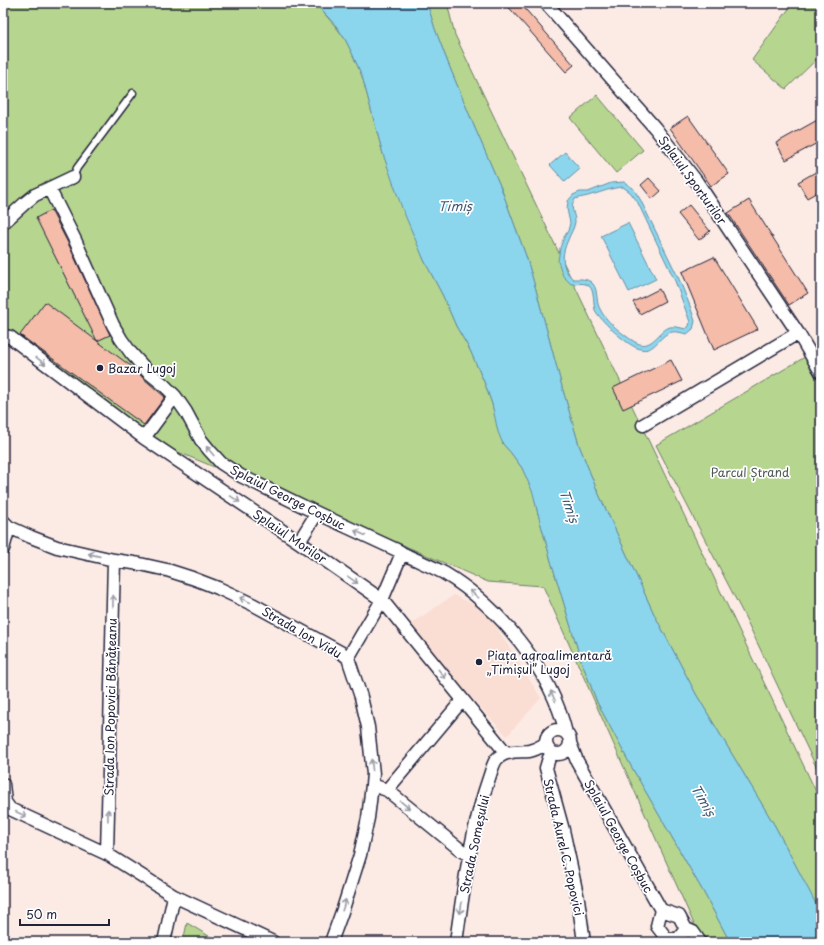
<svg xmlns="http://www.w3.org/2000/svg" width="824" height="945" font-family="'Playpen Sans',sans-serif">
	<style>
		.built { fill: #faddd3 }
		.green { fill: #b6d68f; stroke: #6c7c65 }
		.water { fill: #8cd6ed; stroke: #628ea6; fill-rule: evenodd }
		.building { fill: #f4bca9; stroke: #22223b }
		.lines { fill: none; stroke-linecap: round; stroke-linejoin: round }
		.service-casing { stroke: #22223b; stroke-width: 9 }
		.minor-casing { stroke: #22223b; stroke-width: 15 }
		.service { stroke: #fff; stroke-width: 6 }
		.minor { stroke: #fff; stroke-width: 12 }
		.oneway { stroke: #9c9ca7 }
		.poi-dot { fill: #22223b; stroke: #fff; stroke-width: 1.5 }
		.labels { text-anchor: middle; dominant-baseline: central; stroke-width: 3.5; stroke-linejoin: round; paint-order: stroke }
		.street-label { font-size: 12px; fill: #22223b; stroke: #fff }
		.poi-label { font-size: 12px; fill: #22223b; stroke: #fff; text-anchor: start }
		.park-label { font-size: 12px; fill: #4e5854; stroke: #fff }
		.water-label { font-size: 13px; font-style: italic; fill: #425870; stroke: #fff }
	</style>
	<rect width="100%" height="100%" fill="#fcebe5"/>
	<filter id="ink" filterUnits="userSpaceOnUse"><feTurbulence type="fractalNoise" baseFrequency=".025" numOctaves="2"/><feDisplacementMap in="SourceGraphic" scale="8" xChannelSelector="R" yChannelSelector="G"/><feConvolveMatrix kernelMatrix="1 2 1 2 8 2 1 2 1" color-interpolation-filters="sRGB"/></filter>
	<g filter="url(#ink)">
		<path class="built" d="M 454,595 L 486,611 L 541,698 L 507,736 L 406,627 Z"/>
		<path class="green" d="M 3,3 L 315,3 L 336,27 L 345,39 L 352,53 L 362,76 L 383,154 L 424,260 L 443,296 L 456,326 L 470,350 L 485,384 L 492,404 L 503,444 L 511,453 L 522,468 L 534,493 L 537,510 L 551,561 L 581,660 L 597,702 L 631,766 L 704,893 L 730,942 L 702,942 L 543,586 L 488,582 L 403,545 L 144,438 L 3,336 Z
			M 427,3 L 447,3 L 455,35 L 821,802 L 821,914 L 775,826 L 696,694 L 654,614 L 596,488 L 579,445 L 562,387 L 536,290 L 526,256 L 501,188 L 474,126 L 448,63 L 435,29 Z
			M 793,3 L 821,3 L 821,55 L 786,89 L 752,60 Z
			M 597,95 L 643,150 L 616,173 L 570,118 Z
			M 805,357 L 821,384 L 821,777 L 745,617 L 656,445 Z
			M 187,923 L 219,942 L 183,942 Z"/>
		<path class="water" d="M 315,3 L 427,3 L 435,29 L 448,63 L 474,126 L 501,188 L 526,256 L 536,290 L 562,387 L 579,445 L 596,488 L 654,614 L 696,694 L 775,826 L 815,902 L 821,914 L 821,942 L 730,942 L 704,893 L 631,766 L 597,702 L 581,660 L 551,561 L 537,510 L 533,493 L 522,468 L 511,453 L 503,444 L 498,432 L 492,404 L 485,384 L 470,350 L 456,326 L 443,296 L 424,260 L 402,208 L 383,154 L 362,76 L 352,53 L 345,39 L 337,27 Z
			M 565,152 L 580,169 L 565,182 L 550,165 Z
			M 624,182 L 633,188 L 640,199 L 679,279 L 690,306 L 695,321 L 693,329 L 687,334 C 682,333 676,331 672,332 C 657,335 655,357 635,347 C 624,342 600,320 595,310 C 593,303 595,291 589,286 C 585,282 577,284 571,284 L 563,276 L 558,261 L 560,248 L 564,237 L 568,231 L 570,223 L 567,209 L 568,201 L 573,195 L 580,192 L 588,192 L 611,183 ZM 623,187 L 630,192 L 637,201 L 675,281 L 690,322 L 689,326 L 686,329 C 681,328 675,326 670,327 C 658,331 652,350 637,343 C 630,340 610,324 606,318 C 603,315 601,311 599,307 C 596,300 598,290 593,284 C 588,278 580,279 573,279 C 561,268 561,255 568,240 C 570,234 574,229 575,222 C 575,212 569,209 575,199 C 581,197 586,197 591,195 C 603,192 610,188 623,187 Z
			M 628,223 L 656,279 L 629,292 L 601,236 Z"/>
		<path class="building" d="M 505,3 L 520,3 L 574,65 L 566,72 Z
			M 688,116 L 729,174 L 711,186 L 670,128 Z
			M 821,118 L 821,141 L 786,160 L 776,143 Z
			M 821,169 L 821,190 L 807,198 L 798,182 Z
			M 649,178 L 661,191 L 652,199 L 641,185 Z
			M 749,200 L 808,293 L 789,305 L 728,213 Z
			M 689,205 L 710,231 L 699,240 L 678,214 Z
			M 51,210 L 68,243 L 110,335 L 97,341 L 36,218 Z
			M 714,257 L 758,329 L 714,350 L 682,272 Z
			M 659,289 L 665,301 L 640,314 L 633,302 Z
			M 45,302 L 136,370 L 143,378 L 165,397 L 144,425 L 20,335 Z
			M 671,360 L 682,381 L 623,409 L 613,388 Z"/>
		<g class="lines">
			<g class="service-casing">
				<path id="service" d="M 73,177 L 77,168 L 133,93"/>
			</g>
			<g class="minor-casing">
				<path id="minor" d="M 546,3 L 655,128 L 697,182 L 798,333 L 821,372
					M 49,188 L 75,240 L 113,325 L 121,339 L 131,353 L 148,372 L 164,385 L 175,396 L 186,412 L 201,440 L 210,451 L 221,463 L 241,476 L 317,513 L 399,551 L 402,553 C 416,560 431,566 444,573 C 499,606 551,670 566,733
					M 3,223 L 25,203 L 35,195 L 73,177
					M 3,336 L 10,337 L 144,438 L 299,542 L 382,600 L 506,753
					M 643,425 L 798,333
					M 144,438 L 175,396
					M 3,521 L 9,527 L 31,537 L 57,547 L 114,560 L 140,564 L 167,570 L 192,578 L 218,588 L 254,605 L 342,653 L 348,658 L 361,697 L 368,727 L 373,774 L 372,785 L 368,818 L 360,855 L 343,909 L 331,942
					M 299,542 L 317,513
					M 3,549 L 9,527
					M 348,658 L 382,600 L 402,553
					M546 742a12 12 0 1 1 24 0a12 12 0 1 1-24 0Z
					M 570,743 L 577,761 L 661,910 L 679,916 L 686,929 L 678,939 L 667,939 L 657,926 L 661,910
					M 553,754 L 549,758 L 546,768 L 563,830 L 578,899 L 584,942
					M 3,784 L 5,802 L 10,809 L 107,854 L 174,896 L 273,942
					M 372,785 L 387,790 L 462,851 L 469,855
					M 387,790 L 460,703
					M 107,854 L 114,560
					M 686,929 L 693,932 L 700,942
					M 164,942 L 174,896
					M 456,942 C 464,886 471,829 490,775 C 492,769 494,760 499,757 C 508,750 519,752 529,751 C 535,750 540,747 545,744"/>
			</g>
			<use href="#service" class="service"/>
			<use href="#minor" class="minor"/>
		</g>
		<defs><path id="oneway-shaft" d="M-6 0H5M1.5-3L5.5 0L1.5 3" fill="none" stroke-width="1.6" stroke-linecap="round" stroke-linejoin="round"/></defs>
		<g class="oneway">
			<use href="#oneway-shaft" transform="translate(41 361) rotate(37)"/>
			<use href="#oneway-shaft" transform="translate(210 451) rotate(-130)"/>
			<use href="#oneway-shaft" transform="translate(235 499) rotate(34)"/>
			<use href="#oneway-shaft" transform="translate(360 533) rotate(-156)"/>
			<use href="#oneway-shaft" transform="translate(94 555) rotate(-167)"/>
			<use href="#oneway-shaft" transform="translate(353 580) rotate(35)"/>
			<use href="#oneway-shaft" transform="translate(474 594) rotate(-141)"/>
			<use href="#oneway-shaft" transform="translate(245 600) rotate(-155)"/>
			<use href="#oneway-shaft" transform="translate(113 601) rotate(-89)"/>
			<use href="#oneway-shaft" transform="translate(442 674) rotate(51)"/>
			<use href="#oneway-shaft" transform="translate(553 696) rotate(-114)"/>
			<use href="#oneway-shaft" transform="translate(372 765) rotate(-96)"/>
			<use href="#oneway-shaft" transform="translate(405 805) rotate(40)"/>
			<use href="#oneway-shaft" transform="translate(21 814) rotate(25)"/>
			<use href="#oneway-shaft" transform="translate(108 815) rotate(-89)"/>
			<use href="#oneway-shaft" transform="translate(344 905) rotate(-72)"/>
			<use href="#oneway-shaft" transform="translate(461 908) rotate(99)"/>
		</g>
	</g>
	<g class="poi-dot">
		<circle cx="100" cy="368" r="4"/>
		<circle cx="479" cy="662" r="4"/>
	</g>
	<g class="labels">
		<g class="street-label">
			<text transform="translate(693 180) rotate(54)">Splaiul Sporturilor</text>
			<text transform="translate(288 497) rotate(27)">Splaiul George Coșbuc</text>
			<text transform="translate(290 536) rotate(34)">Splaiul Morilor</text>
			<text transform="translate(302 632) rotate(30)">Strada Ion Vidu</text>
			<text transform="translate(110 707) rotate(-89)">Strada Ion Popovici Bănățeanu</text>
			<text transform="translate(619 836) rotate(61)">Splaiul George Coșbuc</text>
			<text transform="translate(474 844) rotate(-78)">Strada Someșului</text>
			<text transform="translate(564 847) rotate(77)">Strada Aurel C. Popovici</text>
		</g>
		<g class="poi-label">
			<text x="108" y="368">Bazar Lugoj</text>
			<text x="487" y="655">Piața agroalimentară<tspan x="487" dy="14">„Timișul” Lugoj</tspan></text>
		</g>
		<g class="park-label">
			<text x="750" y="472">Parcul Ștrand</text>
		</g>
		<g class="water-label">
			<text x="455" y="205">Timiș</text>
			<text transform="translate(570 506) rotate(72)">Timiș</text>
			<text transform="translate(704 800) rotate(60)">Timiș</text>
		</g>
	</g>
	<rect width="824" height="945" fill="none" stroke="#fff" stroke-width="16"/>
	<rect x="8" y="8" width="808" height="929" fill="none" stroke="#22223b" stroke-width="1.5" filter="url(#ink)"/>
	<path d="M20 919v6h89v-6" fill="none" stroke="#22223b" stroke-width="2"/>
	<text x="26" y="919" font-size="12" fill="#22223b" stroke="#ffffff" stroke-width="3" paint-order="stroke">50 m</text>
</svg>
